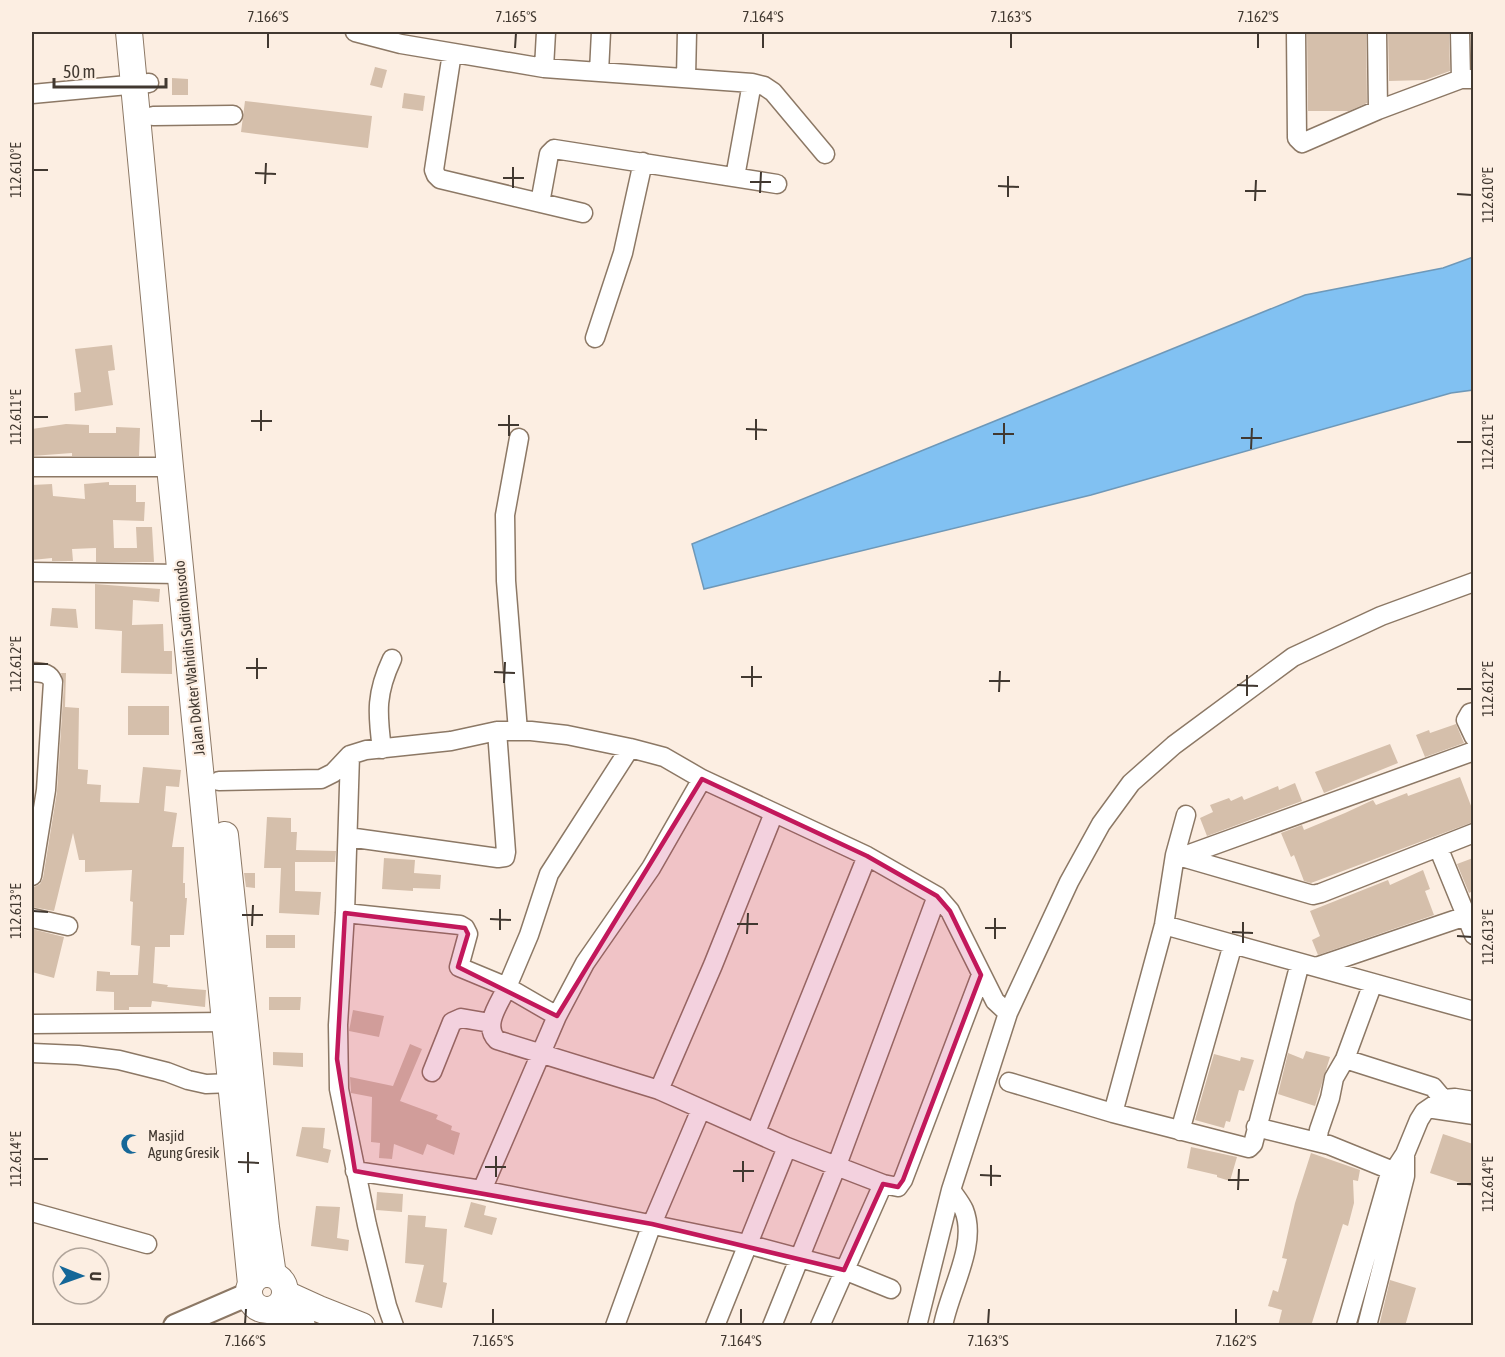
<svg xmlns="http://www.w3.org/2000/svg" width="1505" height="1357" font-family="'Asap Condensed',sans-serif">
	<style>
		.water { fill: #81c1f2; stroke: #6e98b8; stroke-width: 1.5 }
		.building { fill: #d5bfab }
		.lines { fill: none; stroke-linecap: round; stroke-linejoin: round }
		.minor-casing { stroke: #8c7865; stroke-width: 21 }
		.major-casing { stroke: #8c7865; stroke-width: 26 }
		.highway-casing { stroke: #8c7865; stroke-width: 28 }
		.minor { stroke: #fff; stroke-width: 18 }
		.major { stroke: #fff; stroke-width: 22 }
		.highway { stroke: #fff; stroke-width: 26 }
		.marked { fill: #c2185b; fill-opacity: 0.2; stroke: #c2185b; stroke-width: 4.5; stroke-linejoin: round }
		.ticks { fill: none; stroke: #413830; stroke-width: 2 }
		.labels { text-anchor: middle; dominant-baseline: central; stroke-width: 4.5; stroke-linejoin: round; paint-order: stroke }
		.street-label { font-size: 15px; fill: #413830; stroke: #fceee2 }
		.poi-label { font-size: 15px; fill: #413830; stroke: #fceee2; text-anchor: start }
		.neatline { fill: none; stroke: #413830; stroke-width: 2 }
		.ticks-label { font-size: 15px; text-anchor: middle; fill: #413830 }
	</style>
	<rect width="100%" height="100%" fill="#fceee2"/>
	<path class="water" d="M 1473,257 L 1473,390 L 1451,393 L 1091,495 L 704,589 L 692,544 L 1305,295 L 1443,268 Z"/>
	<path class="building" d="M 1307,32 L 1366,32 L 1367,103 L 1349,111 L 1308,111 Z
		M 1388,32 L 1449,32 L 1450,71 L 1425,80 L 1389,81 Z
		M 375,67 L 387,70 L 382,88 L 370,85 Z
		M 172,78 L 188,79 L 188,95 L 172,95 Z
		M 404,93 L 425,96 L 423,111 L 402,108 Z
		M 245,101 L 372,116 L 368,148 L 241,132 Z
		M 112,345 L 115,370 L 108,371 L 113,405 L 75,411 L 74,393 L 81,392 L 75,349 Z
		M 66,424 L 89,425 L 89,433 L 116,433 L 116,427 L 140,428 L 139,456 L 72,456 L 72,453 L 32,456 L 32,429 Z
		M 109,482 L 109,485 L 136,485 L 136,502 L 145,502 L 144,521 L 113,520 L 114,548 L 137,548 L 136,527 L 152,527 L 154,562 L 96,562 L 96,548 L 72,549 L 73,561 L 52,561 L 52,558 L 32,560 L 32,485 L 52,484 L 53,496 L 85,499 L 84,484 Z
		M 95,584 L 160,589 L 159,602 L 133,600 L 132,625 L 163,624 L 164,651 L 172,651 L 172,674 L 121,673 L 122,631 L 95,629 Z
		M 52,608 L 76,609 L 78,628 L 50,626 Z
		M 61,673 L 66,673 L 65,707 L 79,708 L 78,769 L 88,770 L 87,784 L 101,785 L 100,802 L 139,803 L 143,767 L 181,770 L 179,787 L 166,786 L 164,811 L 177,813 L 172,847 L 184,847 L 183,883 L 185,883 L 185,898 L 187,898 L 184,935 L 170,935 L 170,947 L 155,947 L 153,983 L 168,985 L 167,987 L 206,990 L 205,1007 L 152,1001 L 151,1007 L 129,1007 L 129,1010 L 114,1010 L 114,992 L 96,991 L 97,971 L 110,972 L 110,975 L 138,975 L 140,946 L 131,945 L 133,902 L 130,901 L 132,870 L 85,872 L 85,860 L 79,860 L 73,833 L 54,911 L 32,907 L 34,887 L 40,884 L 43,878 L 57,792 L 64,683 Z
		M 128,706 L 169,706 L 169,735 L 128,735 Z
		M 1456,724 L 1464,743 L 1425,757 L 1416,735 L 1429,730 L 1430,733 Z
		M 1390,744 L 1398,763 L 1324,793 L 1315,772 Z
		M 1460,777 L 1473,811 L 1473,822 L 1311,883 L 1304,881 L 1294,855 L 1291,857 L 1281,833 L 1302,825 L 1304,830 L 1345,813 L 1373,800 L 1376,805 L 1407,793 L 1408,796 Z
		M 1295,783 L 1302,801 L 1207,836 L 1200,818 L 1213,812 L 1210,805 L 1229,798 L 1231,801 L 1242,796 L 1244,800 L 1278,786 L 1279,790 Z
		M 267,817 L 291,818 L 291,832 L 297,832 L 296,850 L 336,851 L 335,862 L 295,862 L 295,891 L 321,892 L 319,915 L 279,913 L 281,868 L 264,868 Z
		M 384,858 L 415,860 L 414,873 L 441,875 L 440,889 L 413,888 L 413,891 L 382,889 Z
		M 1473,858 L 1473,891 L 1469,893 L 1457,864 Z
		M 1423,870 L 1430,889 L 1425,891 L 1434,915 L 1318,955 L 1312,940 L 1320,936 L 1310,911 L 1388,880 L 1390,885 Z
		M 244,873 L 255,873 L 255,888 L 246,887 Z
		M 32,929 L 64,937 L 54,978 L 32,972 Z
		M 266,935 L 295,935 L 295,948 L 266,948 Z
		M 269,997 L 301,997 L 300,1010 L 269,1010 Z
		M 353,1010 L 384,1016 L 379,1037 L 349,1031 Z
		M 410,1044 L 422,1049 L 400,1101 L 438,1115 L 436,1119 L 452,1126 L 451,1130 L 460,1133 L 454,1155 L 427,1144 L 423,1155 L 394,1144 L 392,1159 L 379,1158 L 380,1143 L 371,1142 L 372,1097 L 351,1093 L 350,1077 L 393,1086 Z
		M 1306,1051 L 1330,1057 L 1315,1106 L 1278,1094 L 1288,1053 L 1303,1059 Z
		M 273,1052 L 303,1053 L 303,1067 L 273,1065 Z
		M 1214,1054 L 1240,1061 L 1241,1057 L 1254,1060 L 1244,1091 L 1239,1090 L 1230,1122 L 1226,1121 L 1224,1128 L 1195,1120 Z
		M 302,1127 L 325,1128 L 323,1148 L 331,1150 L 328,1163 L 296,1156 Z
		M 1443,1134 L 1473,1144 L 1473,1187 L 1430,1173 Z
		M 1191,1147 L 1237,1157 L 1230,1181 L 1217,1177 L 1217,1175 L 1187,1168 Z
		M 1311,1153 L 1360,1170 L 1358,1181 L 1353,1180 L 1354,1203 L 1348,1226 L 1343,1224 L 1311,1326 L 1278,1326 L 1282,1310 L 1268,1306 L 1273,1290 L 1278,1292 L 1287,1259 L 1282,1258 L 1295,1203 Z
		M 377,1192 L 403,1194 L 402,1212 L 376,1210 Z
		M 471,1202 L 486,1206 L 484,1215 L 497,1218 L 492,1235 L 464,1227 Z
		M 316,1206 L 340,1207 L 337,1238 L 349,1240 L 348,1251 L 311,1246 Z
		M 408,1215 L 426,1216 L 425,1227 L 447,1229 L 443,1282 L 447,1283 L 442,1308 L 415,1302 L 424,1265 L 405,1263 Z
		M 1390,1280 L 1416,1288 L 1405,1326 L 1379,1326 Z"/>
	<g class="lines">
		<g class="minor-casing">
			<path id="minor" d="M 355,32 L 401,44 L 544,68 L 752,83 L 764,86 L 773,92 L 825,154
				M 1296,32 L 1297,138 L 1302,143 L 1378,110 L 1461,79 L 1474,79
				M 1377,32 L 1378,110
				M 1460,32 L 1461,79
				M 452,53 L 434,170 L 436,175 L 440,179 L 583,213
				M 544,68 L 546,32
				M 599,72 L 601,32
				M 686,77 L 687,32
				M 32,94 L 149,83
				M 153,116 L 233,115
				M 735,177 L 752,83
				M 540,203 L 549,154 L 554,149 L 777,184
				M 595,338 L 623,253 L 643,162
				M 32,467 L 170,467
				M 32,572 L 181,574
				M 32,672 C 42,673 49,672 53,682 L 46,790 L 32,876
				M 1474,712 L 1470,713 L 1466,720 L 1474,737
				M 518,731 L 506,581 L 505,515 L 519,438
				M 382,749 C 377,712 376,693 392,659
				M 350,755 L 345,913 L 338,1025 L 339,1089 L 367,1225 L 387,1306 L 394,1326
				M 219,781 L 321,779 L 333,773 L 350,755 L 366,750 L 451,741 L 497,731 L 531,731 L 567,735 L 630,748 L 664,757 L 702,779 L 867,856 L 937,896 L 950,911 L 995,1001 L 1008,1013
				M 348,837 L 498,858 L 505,857 L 506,852 L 497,731
				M 1438,847 L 1474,935
				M 1175,855 L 1313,895 L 1321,893 L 1474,833
				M 1181,857 L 1474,751
				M 345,913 L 460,925 L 465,928 L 468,934 L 459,967 L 507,987 C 500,1003 482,1025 497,1040 L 659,1090 L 787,1147 L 883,1184 L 820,1326
				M 32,918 L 68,926
				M 1164,925 L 1474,1011
				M 1316,967 L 1466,916
				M 557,1016 L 507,987 L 529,935 L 549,874 L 630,748
				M 32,1024 L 226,1022
				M 32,1053 L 78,1055 L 119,1060 L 167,1072 L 188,1080 L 206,1084 L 232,1083
				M 1345,1059 L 1433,1087 L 1443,1099 L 1445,1108
				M 432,1072 L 452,1022 L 461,1018 L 490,1023
				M 1009,1082 L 1113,1113 L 1249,1148 L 1253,1144 L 1300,963
				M 659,1090 L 713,965 L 774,813
				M 1434,1109 L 1474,1115
				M 1113,1113 L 1164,925 L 1175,855 L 1186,815
				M 1256,1127 L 1329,1145 L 1403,1175
				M 1180,1131 L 1233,944
				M 756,1132 L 867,856
				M 1317,1142 L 1319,1130 L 1330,1098 L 1334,1078 L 1345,1059 L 1373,983
				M 355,1171 L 482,1190 L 747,1244 L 844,1270 L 891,1289
				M 883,1184 L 898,1187 L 903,1180 L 981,975
				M 482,1190 L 557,1016 L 585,963 L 651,868 L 702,779
				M 32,1212 L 147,1244
				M 615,1326 L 652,1224 L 701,1109
				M 715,1326 L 787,1147
				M 772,1326 L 837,1165 L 937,896
				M 917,1326 L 951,1190 L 1008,1013 L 1069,882 L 1101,824 L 1131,783 L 1174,745 L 1293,657 L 1381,616 L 1474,582
				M 943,1326 C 949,1291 978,1245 964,1210 C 961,1203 955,1196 951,1190
				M 1346,1326 L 1388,1180 L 1405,1154 L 1419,1120 L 1424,1112 L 1443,1099 L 1455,1098 L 1474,1101
				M 1367,1326 L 1405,1176 L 1405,1155"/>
		</g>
		<g class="major-casing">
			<path id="major" d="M 175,1326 L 249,1294"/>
		</g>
		<g class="highway-casing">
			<path id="highway" d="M 129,32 L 170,467 L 251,1284
				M 225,835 L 266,1227 L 273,1275
				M249 1292a18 18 0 1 1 36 0a18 18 0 1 1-36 0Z
				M 286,1294 L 319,1309 L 362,1326
				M 269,1310 L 302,1326"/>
		</g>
		<use href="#minor" class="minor"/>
		<use href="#major" class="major"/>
		<use href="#highway" class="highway"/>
	</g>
	<path class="marked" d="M 702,779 L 867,856 L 937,896 L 950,911 L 981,975 L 903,1180 L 898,1187 L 883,1184 L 844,1270 L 652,1224 L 355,1171 L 337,1059 L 345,913 L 465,928 L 468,934 L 458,967 L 557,1016 Z"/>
	<path class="ticks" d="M 268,48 L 268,33M 515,48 L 516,33M 763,48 L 763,33M 1011,48 L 1011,33M 1258,48 L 1258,33M 33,170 L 48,170M 255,173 L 276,174M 503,178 L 524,178M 750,182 L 771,182M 265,184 L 266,163M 998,186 L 1019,187M 513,188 L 513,167M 1245,191 L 1266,191M 760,193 L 761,172M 1457,194 L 1472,195M 1008,197 L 1008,176M 1255,201 L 1256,180M 33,417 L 48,417M 251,421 L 272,421M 498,425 L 519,425M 746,429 L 767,430M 261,431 L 261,410M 993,434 L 1014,434M 509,436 L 509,415M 1241,438 L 1262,438M 756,440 L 756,419M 1457,442 L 1472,442M 1004,444 L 1004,423M 1251,449 L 1252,428M 33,664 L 48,664M 246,668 L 267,668M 494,672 L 515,673M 741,677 L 762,677M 257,679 L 257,658M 989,681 L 1010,681M 504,683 L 505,662M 1237,685 L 1258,686M 752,687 L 752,666M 1457,689 L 1472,689M 999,692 L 1000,671M 1247,696 L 1247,675M 33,911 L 48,912M 242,915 L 263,915M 490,919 L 511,920M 737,924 L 758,924M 252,926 L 253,905M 985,928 L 1006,928M 500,930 L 500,909M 1232,932 L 1253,933M 747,934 L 748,913M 1457,936 L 1472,937M 995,939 L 995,918M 1243,943 L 1243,922M 33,1159 L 48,1159M 238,1162 L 259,1163M 485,1167 L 506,1167M 733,1171 L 754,1171M 248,1173 L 248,1152M 980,1175 L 1001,1176M 496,1177 L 496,1156M 1228,1180 L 1249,1180M 743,1182 L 743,1161M 1457,1184 L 1472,1184M 991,1186 L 991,1165M 1238,1190 L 1239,1169M 245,1324 L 246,1309M 493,1324 L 493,1309M 741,1324 L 741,1309M 988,1324 L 989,1309M 1236,1324 L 1236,1309"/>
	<defs>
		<g id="mosque-bare" transform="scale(1.62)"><path d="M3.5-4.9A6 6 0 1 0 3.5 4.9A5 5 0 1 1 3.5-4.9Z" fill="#156798" stroke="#fceee2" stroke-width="2.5" paint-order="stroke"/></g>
	</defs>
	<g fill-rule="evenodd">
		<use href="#mosque-bare" x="131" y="1144"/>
	</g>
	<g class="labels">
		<g class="street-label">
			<text transform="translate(189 658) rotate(-96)">Jalan Dokter Wahidin Sudirohusodo</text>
		</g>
		<g class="poi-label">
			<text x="148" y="1135">Masjid<tspan x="148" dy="17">Agung Gresik</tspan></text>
		</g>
	</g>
	<rect width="1505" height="1357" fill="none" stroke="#fceee2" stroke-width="66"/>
	<g transform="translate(81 1276) rotate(91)"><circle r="28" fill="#fceee2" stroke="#b1a59b" stroke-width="1.5"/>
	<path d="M0-4.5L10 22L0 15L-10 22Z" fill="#156798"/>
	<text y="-9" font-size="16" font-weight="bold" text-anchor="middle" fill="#413830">U</text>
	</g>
	<path d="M54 78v9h112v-9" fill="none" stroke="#413830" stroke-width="3"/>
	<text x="63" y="78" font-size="18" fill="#413830" stroke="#fceee2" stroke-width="4.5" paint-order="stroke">50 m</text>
	<rect x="33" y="33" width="1439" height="1291" class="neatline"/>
	<g class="ticks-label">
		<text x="268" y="22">7.166°S</text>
		<text x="516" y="22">7.165°S</text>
		<text x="763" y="22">7.164°S</text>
		<text x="1011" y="22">7.163°S</text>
		<text x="1258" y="22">7.162°S</text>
		<text transform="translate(16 170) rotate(-90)" y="5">112.610°E</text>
		<text transform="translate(1488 195) rotate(-90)" y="5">112.610°E</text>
		<text transform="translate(16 417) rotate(-90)" y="5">112.611°E</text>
		<text transform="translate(1488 442) rotate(-90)" y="5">112.611°E</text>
		<text transform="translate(16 664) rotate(-90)" y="5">112.612°E</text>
		<text transform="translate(1488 689) rotate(-90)" y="5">112.612°E</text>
		<text transform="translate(16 911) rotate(-90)" y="5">112.613°E</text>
		<text transform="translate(1488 937) rotate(-90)" y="5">112.613°E</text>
		<text transform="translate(16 1159) rotate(-90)" y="5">112.614°E</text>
		<text transform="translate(1488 1184) rotate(-90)" y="5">112.614°E</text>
		<text x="245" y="1346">7.166°S</text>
		<text x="493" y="1346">7.165°S</text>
		<text x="741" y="1346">7.164°S</text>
		<text x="988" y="1346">7.163°S</text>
		<text x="1236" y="1346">7.162°S</text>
	</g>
</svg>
